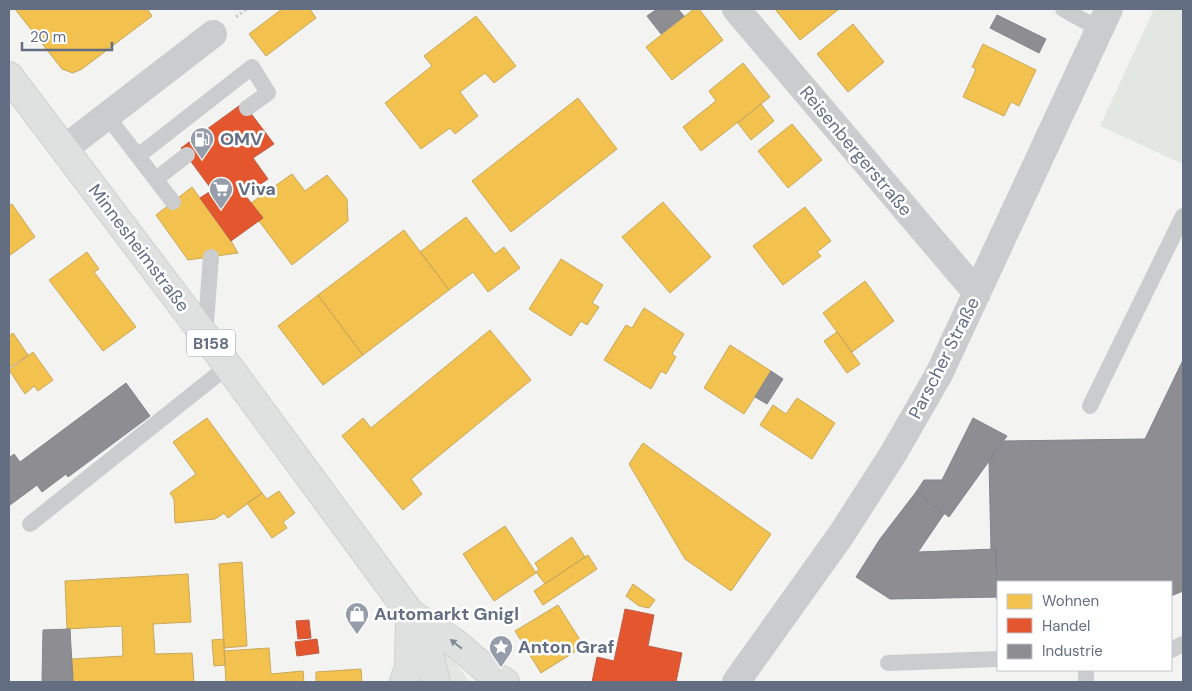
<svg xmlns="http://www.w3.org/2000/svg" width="1192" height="691" font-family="'DM Sans',sans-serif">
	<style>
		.green { fill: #e2e7e1 }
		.homes { fill: #f2c14e; stroke: #c7a85e }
		.shops { fill: #e4572e; stroke: #be5e48 }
		.industry { fill: #8d8d92; stroke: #81848e }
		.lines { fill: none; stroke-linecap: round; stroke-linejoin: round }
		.primary-casing { stroke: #cfd0d0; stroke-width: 30 }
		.path { stroke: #c9caca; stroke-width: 3; stroke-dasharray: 2.5 2.5; stroke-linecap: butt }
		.lane { stroke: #cbcccd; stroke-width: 16 }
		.street { stroke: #cbcccd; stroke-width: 28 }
		.primary { stroke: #dfe0e0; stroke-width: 28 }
		.oneway { fill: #838a9a }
		.labels { text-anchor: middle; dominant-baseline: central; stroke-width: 5; stroke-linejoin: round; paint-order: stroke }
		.shield { fill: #fff; stroke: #929aa8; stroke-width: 1 }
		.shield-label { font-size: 16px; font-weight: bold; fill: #646e83 }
		.poi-label { font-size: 18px; font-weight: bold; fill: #646e83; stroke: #fff; text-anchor: start }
		.street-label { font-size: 18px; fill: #646e83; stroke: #fff }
	</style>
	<rect width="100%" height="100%" fill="#f3f4f2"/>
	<path class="green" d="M 1154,9 L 1183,9 L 1183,164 L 1100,126 Z
		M 444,649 L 470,682 L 451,682 L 439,653 Z"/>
	<path class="homes" d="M 15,9 L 147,9 L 152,16 L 82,69 L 73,73 L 62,69 Z
		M 282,9 L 310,9 L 316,18 L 266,56 L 249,34 Z
		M 694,9 L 699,9 L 723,40 L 672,80 L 646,47 Z
		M 775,9 L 839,9 L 800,40 Z
		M 476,16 L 516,66 L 494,83 L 485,73 L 460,92 L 478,116 L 455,134 L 450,128 L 421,149 L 385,103 L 432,66 L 424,56 Z
		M 853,24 L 884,62 L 848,92 L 817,54 Z
		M 983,44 L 1036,70 L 1019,106 L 1011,102 L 1004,116 L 963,97 L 976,69 L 972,67 Z
		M 743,63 L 770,97 L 701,151 L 683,127 L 716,101 L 709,91 Z
		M 578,98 L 617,149 L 511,232 L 472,181 Z
		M 761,104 L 774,121 L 751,140 L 738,123 Z
		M 792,124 L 822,160 L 788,188 L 758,151 Z
		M 292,174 L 305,191 L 327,175 L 347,199 L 348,221 L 292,265 L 259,221 L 263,218 L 251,203 Z
		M 192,187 L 231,241 L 238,253 L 188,260 L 156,215 Z
		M 663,202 L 711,257 L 670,293 L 622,237 Z
		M 12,204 L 35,237 L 9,256 L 9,206 Z
		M 805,207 L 831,241 L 817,252 L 821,256 L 783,285 L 753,246 Z
		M 466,217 L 495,254 L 504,247 L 520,268 L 488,292 L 473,272 L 449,290 L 420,252 Z
		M 404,230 L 449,290 L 363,355 L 318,295 Z
		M 87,252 L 99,269 L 94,272 L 136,327 L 103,351 L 49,280 Z
		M 561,259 L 603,285 L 592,303 L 599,307 L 587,325 L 581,321 L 571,336 L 529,309 Z
		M 865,281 L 894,321 L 852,352 L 823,313 Z
		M 318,295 L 363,355 L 323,385 L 278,326 Z
		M 644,308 L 684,334 L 672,354 L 676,357 L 666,374 L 661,371 L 651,389 L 604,360 L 626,325 L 632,328 Z
		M 490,330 L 531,380 L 411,479 L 422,494 L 403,510 L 342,436 L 363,418 L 371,428 Z
		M 837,332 L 860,364 L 847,373 L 824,341 Z
		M 13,333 L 28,355 L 9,368 L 9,336 Z
		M 730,345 L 771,371 L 744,414 L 704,388 Z
		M 33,352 L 53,380 L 38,391 L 34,386 L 25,394 L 9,370 Z
		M 797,398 L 835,423 L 812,459 L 760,425 L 773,405 L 786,414 Z
		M 207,418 L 262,493 L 228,518 L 224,513 L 215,519 L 175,523 L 174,499 L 170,493 L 196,474 L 173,442 Z
		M 643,443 L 771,534 L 731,591 L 685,559 L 629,464 Z
		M 279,491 L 295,513 L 283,522 L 287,528 L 272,538 L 247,503 L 262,493 L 267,499 Z
		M 505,526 L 536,573 L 494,601 L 463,554 Z
		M 572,537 L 585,557 L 545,584 L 536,572 L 539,570 L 535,563 Z
		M 588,555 L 597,569 L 543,605 L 534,591 Z
		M 242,562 L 247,646 L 224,648 L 219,564 Z
		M 188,574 L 191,622 L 153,624 L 155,654 L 192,653 L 194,682 L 73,682 L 72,659 L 123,656 L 122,626 L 67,629 L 65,581 Z
		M 633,584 L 655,600 L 649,608 L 639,606 L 626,596 Z
		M 558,605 L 584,646 L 541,673 L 515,631 Z
		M 224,639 L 225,665 L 214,666 L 212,640 Z
		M 269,648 L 271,674 L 303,671 L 304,682 L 226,682 L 224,651 Z
		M 361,669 L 362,682 L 316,682 L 316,672 Z"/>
	<path class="shops" d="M 243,103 L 274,144 L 253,158 L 268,179 L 245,195 L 263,218 L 231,241 L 200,198 L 212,190 L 181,148 Z
		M 625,609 L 654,615 L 648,646 L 682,653 L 676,682 L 592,682 L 597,657 L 614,661 Z
		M 309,620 L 311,638 L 298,639 L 296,621 Z
		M 317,639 L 319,653 L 297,656 L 295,642 Z"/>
	<path class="industry" d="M 657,9 L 678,9 L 684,16 L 661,34 L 647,16 Z
		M 997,15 L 1046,39 L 1039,53 L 990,28 Z
		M 1183,360 L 1183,591 L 1171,596 L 1171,582 L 998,582 L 998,600 L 997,600 L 996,549 L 991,549 L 989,461 L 1004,441 L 1145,439 Z
		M 771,371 L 783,379 L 767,404 L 755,397 Z
		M 126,383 L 150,416 L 68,477 L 66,474 L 42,492 L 37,485 L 10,505 L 9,502 L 9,458 L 14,454 L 20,462 Z
		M 973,418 L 1007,436 L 949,517 L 916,492 L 924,480 L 942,480 Z
		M 916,492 L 944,514 L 918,552 L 996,549 L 997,597 L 890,599 L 856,577 L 880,539 Z
		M 70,629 L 73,682 L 42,682 L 43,630 Z"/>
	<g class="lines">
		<g class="primary-casing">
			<path id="primary" d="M 9,76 L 228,366 L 410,613 L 430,657 L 436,682
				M 410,613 L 454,642 L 494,676 L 505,682
				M 404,682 L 409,667 L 410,620"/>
		</g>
		<path class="path" d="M 236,17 L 247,9"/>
		<path class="lane" d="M 1063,9 L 1099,29
			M 107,116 L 173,202
			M 138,156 L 252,67 L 268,93 L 247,108
			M 156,179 L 187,155
			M 205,335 L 211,257
			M 1090,406 L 1183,216
			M 30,524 L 228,366
			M 1171,650 L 1183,644
			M 888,663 L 998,659
			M 1086,682 L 1086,670"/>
		<path class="street" d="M 736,9 L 977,293
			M 64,149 L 213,34
			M 736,682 L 841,535 L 893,454 L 939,374 L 1109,9"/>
		<use href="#primary" class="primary"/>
	</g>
	<defs><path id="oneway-solid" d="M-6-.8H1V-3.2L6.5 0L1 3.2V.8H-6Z" transform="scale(1.25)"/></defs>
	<use class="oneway" href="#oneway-solid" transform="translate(456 644) rotate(-142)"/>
	<defs>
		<g id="fuel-pin" transform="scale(1.25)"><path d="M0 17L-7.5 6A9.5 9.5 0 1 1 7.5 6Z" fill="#969daa" stroke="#fff"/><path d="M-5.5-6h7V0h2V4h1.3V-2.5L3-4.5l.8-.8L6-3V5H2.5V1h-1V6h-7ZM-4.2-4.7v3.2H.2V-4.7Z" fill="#fff"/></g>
		<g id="supermarket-pin" transform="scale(1.25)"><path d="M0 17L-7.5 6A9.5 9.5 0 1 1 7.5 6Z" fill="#969daa" stroke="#fff"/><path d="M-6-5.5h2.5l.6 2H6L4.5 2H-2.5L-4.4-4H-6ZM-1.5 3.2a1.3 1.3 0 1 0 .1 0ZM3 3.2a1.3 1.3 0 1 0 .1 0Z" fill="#fff"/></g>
		<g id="shop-pin" transform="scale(1.25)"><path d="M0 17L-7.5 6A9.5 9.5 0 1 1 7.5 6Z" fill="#969daa" stroke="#fff"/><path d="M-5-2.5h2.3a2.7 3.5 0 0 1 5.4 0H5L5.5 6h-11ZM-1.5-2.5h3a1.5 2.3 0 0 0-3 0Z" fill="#fff"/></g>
		<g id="sight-pin" transform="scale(1.25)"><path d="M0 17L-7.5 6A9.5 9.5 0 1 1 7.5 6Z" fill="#969daa" stroke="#fff"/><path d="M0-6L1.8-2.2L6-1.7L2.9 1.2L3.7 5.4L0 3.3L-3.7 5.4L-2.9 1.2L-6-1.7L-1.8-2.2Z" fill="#fff"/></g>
	</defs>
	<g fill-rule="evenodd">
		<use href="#fuel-pin" x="202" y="139"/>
		<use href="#supermarket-pin" x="221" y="189"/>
		<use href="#shop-pin" x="357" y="614"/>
		<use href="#sight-pin" x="501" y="647"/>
	</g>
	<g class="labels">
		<rect class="shield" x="187" y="329.5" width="48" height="27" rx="4"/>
		<g class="shield-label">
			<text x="211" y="343">B158</text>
		</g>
		<g class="poi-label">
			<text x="220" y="139">OMV</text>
			<text x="238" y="189">Viva</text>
			<text x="374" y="614">Automarkt Gnigl</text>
			<text x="518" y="647">Anton Graf</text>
		</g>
		<g class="street-label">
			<text transform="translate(856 151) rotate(50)">Reisenbergerstraße</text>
			<text transform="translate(139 248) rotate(53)">Minnesheimstraße</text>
			<text transform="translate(944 358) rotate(-63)">Parscher Straße</text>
		</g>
	</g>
	<rect width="1192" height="691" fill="none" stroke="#646e83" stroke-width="20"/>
	<rect x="997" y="581" width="175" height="90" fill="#ffffff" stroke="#c1c5cd"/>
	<rect x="1007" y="594" width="25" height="15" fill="#f2c14e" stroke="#c1c5cd"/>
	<text x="1042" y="606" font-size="15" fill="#646e83">Wohnen</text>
	<rect x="1007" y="618" width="25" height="15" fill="#e4572e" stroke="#c1c5cd"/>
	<text x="1042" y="631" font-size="15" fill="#646e83">Handel</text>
	<rect x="1007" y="644" width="25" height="15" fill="#8d8d92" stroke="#c1c5cd"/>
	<text x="1042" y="656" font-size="15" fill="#646e83">Industrie</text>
	<path d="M22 42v8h90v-8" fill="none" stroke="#646e83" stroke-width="2.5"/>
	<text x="30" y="42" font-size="15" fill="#646e83" stroke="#ffffff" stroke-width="4" paint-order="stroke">20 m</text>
</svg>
